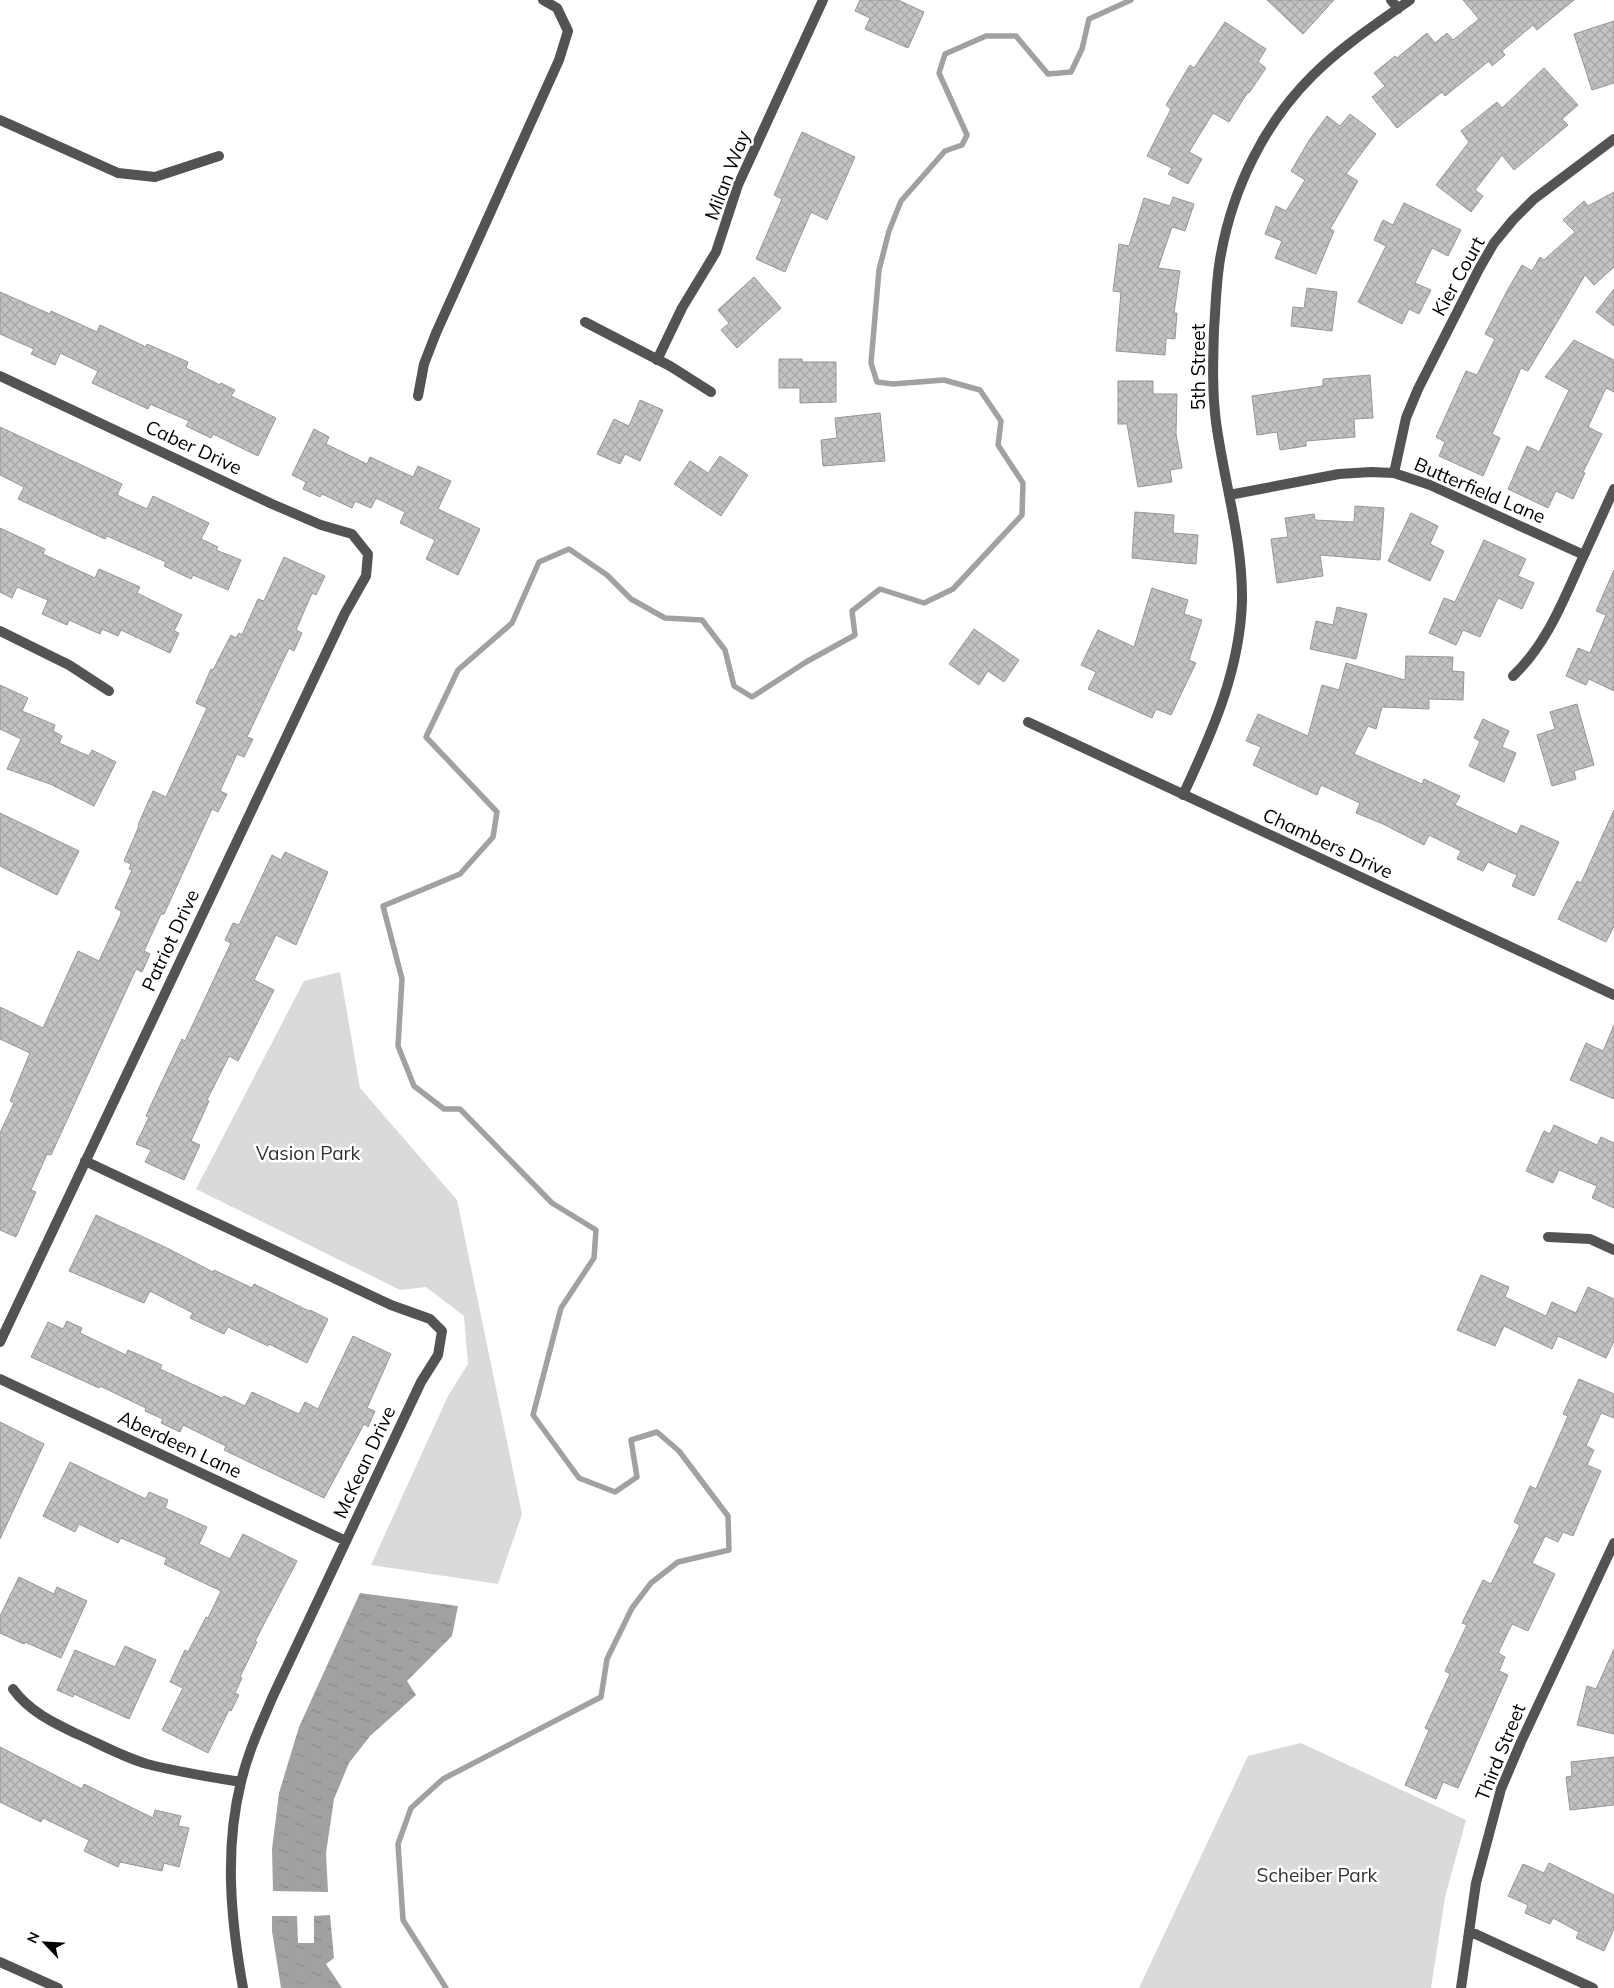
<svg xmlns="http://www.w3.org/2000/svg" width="1614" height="1988" font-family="Mulish,sans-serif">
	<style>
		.green { fill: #dadada }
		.water { fill: url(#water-ripples) }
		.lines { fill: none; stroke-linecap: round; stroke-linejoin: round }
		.stream { stroke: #a1a1a1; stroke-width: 5.5 }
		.building { fill: url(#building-cross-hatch); stroke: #979797 }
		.street { stroke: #535353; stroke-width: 10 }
		.labels { text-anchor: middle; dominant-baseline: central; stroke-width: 5; stroke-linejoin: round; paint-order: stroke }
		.street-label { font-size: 19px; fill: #000; stroke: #fff }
		.park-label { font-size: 19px; fill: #313131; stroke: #fff }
	</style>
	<defs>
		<pattern id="water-ripples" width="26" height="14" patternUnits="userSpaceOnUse" patternTransform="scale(1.25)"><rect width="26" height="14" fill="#a1a1a1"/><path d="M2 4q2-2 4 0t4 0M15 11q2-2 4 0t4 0" fill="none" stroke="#898989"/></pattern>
		<pattern id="building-cross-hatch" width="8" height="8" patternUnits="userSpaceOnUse" patternTransform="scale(1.25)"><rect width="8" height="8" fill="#c3c3c3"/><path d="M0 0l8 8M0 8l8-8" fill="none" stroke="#a6a6a6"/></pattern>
	</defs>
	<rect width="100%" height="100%" fill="#fff"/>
	<path class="green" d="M 340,972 L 360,1088 L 457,1200 L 522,1514 L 498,1584 L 371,1565 L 448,1396 L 468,1364 L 464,1316 L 426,1287 L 400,1290 L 196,1189 L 304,981 Z
		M 1301,1743 L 1466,1820 L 1445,1897 L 1431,1988 L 1139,1988 L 1248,1756 Z"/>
	<path class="water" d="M 360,1593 L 458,1606 L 452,1636 L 407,1681 L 416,1695 L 370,1736 L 349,1763 L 334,1799 L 326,1853 L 328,1892 L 273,1891 L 272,1849 L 279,1793 L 299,1727 Z
		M 330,1915 L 334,1958 L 326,1964 L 342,1988 L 281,1988 L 272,1931 L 272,1916 L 297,1916 L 298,1943 L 314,1943 L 314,1916 Z"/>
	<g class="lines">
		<path class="stream" d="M 446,1988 L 403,1920 L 398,1844 L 411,1808 L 443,1779 L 601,1697 L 607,1659 L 632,1608 L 651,1583 L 678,1562 L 729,1550 L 728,1516 L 679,1451 L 657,1432 L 631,1440 L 637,1477 L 615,1492 L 579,1478 L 533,1415 L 561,1308 L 594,1258 L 596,1230 L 552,1203 L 460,1109 L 444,1109 L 414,1086 L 398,1046 L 402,979 L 383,906 L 460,874 L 493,837 L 497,812 L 426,737 L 458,670 L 512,623 L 539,562 L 569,549 L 607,575 L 631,599 L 665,618 L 702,620 L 725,650 L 734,686 L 752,697 L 806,662 L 855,635 L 852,611 L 880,589 L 924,603 L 953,589 L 1022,515 L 1023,483 L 998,445 L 1001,421 L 980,390 L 944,380 L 893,384 L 877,382 L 871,363 L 879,270 L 889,231 L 901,201 L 945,151 L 962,145 L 967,135 L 939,73 L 945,54 L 986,36 L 1016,36 L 1048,74 L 1071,72 L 1082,49 L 1089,19 L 1131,0"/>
	</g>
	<path class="building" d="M 860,0 L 898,0 L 924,12 L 908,48 L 865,29 L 870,18 L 855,11 Z
		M 1267,0 L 1334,0 L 1303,34 Z
		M 1463,0 L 1574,0 L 1537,30 L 1533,25 L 1502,51 L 1505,55 L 1492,66 L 1489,61 L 1445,96 L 1442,92 L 1397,128 L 1372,97 L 1385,86 L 1374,73 L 1395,56 L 1397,58 L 1427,33 L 1435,43 L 1447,33 L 1453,40 L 1479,19 Z
		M 1614,21 L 1614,83 L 1592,90 L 1574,34 Z
		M 1225,22 L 1266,49 L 1258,62 L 1266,68 L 1249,93 L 1248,92 L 1229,122 L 1213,113 L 1189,152 L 1202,159 L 1188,184 L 1168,174 L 1172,168 L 1147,156 L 1171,109 L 1166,105 L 1190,65 L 1194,68 Z
		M 1544,68 L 1578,105 L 1562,119 L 1568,125 L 1514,170 L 1502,155 L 1475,190 L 1483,196 L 1471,212 L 1436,185 L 1469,142 L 1461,131 L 1497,102 L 1502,108 Z
		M 1350,114 L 1376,134 L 1346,174 L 1358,181 L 1330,229 L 1334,231 L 1316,274 L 1275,258 L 1282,241 L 1265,234 L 1276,206 L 1286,211 L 1305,180 L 1291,171 L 1310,139 L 1327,116 L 1340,126 Z
		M 802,132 L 855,157 L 827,220 L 811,212 L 785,272 L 756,259 L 782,199 L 774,195 Z
		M 1614,192 L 1614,267 L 1594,285 L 1585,275 L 1528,371 L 1521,368 L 1492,434 L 1500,438 L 1483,476 L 1439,456 L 1445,442 L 1436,437 L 1466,371 L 1477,375 L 1495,339 L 1485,334 L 1507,291 L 1522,265 L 1532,271 L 1540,257 L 1544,260 L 1575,232 L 1563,220 L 1584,201 L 1588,206 Z
		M 1173,197 L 1194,204 L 1185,231 L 1172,227 L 1158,268 L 1180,271 L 1174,313 L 1177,313 L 1175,339 L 1166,338 L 1165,355 L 1116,351 L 1121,292 L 1113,291 L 1119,244 L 1129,246 L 1144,198 L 1170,206 Z
		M 1404,203 L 1461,230 L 1448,256 L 1432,248 L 1415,283 L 1431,290 L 1419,314 L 1409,309 L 1402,324 L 1358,302 L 1386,246 L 1374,240 L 1383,220 L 1393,225 Z
		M 754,277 L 781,308 L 737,348 L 721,330 L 729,323 L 718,310 Z
		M 1307,288 L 1337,292 L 1332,331 L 1291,326 L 1293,307 L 1304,308 Z
		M 1614,289 L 1614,326 L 1596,312 Z
		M 0,292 L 50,314 L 51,311 L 97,332 L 100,325 L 146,347 L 147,344 L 188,362 L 186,368 L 220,385 L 221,383 L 235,390 L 231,396 L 276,418 L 258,456 L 213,434 L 211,438 L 186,426 L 189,421 L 150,404 L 148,409 L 92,383 L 98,371 L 60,353 L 55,365 L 31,354 L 34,349 L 0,334 Z
		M 1574,340 L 1614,360 L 1614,392 L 1606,388 L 1588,427 L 1602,434 L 1583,472 L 1585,473 L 1573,499 L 1556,491 L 1548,508 L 1508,489 L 1527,446 L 1539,452 L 1569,390 L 1545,377 Z
		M 779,359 L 802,359 L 802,362 L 836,362 L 836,402 L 800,403 L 800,388 L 779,388 Z
		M 1370,375 L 1373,418 L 1354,419 L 1355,437 L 1306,441 L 1306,446 L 1280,450 L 1277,432 L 1257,435 L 1252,396 L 1323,386 L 1323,379 Z
		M 1118,381 L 1153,381 L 1153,394 L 1177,394 L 1176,434 L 1182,468 L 1170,470 L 1172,482 L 1138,487 L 1127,424 L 1118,424 Z
		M 640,400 L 663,410 L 640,461 L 625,454 L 620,464 L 597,454 L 614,419 L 629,426 Z
		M 880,413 L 885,461 L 823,466 L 821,440 L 837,438 L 835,418 Z
		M 0,427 L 122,484 L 117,495 L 147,509 L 153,496 L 209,523 L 201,539 L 218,547 L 216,550 L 241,560 L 228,590 L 193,575 L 191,579 L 164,566 L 166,562 L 107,536 L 105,539 L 18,499 L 24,487 L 0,475 Z
		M 314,429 L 329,437 L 326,444 L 367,464 L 370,457 L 413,477 L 418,466 L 451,481 L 438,509 L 480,529 L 458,575 L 426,559 L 435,540 L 400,523 L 405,512 L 376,498 L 371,508 L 355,501 L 352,508 L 322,494 L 320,497 L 303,489 L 306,482 L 292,475 Z
		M 720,456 L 748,475 L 721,516 L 674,484 L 690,461 L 708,473 Z
		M 1355,506 L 1384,508 L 1380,560 L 1320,555 L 1323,576 L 1277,583 L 1271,539 L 1288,537 L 1285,518 L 1314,514 L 1315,520 L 1354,522 Z
		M 1135,512 L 1174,515 L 1173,533 L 1198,535 L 1196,564 L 1132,558 Z
		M 1411,513 L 1438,526 L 1430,544 L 1444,551 L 1430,581 L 1388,561 Z
		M 0,528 L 45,549 L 43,554 L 95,578 L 99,569 L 140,587 L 137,593 L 182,615 L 174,631 L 179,633 L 170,653 L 121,630 L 118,636 L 102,629 L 100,634 L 69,620 L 67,625 L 42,614 L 48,600 L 17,587 L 12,598 L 0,592 Z
		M 1484,540 L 1526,559 L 1518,576 L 1534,583 L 1522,609 L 1498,598 L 1480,637 L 1463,630 L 1456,645 L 1429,633 L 1444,598 L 1455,602 Z
		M 284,557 L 325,576 L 316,595 L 312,593 L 296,630 L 302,633 L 294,651 L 289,648 L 247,737 L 253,739 L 244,757 L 237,754 L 220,791 L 227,794 L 218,812 L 212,809 L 164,914 L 161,914 L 144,951 L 150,954 L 142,972 L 136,969 L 51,1155 L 47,1154 L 31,1190 L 36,1192 L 16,1237 L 0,1230 L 0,1133 L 14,1103 L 10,1101 L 30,1053 L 0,1039 L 0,1007 L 43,1028 L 78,951 L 99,961 L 121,914 L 121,911 L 115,908 L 132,870 L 129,869 L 131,864 L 124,861 L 139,826 L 138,825 L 153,791 L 166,797 L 207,708 L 196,703 L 211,669 L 213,670 L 231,635 L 236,638 L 239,633 L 242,635 L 258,599 L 264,601 Z
		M 1614,570 L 1614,691 L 1589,679 L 1586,685 L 1566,676 L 1578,648 L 1590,653 L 1606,615 L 1596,611 Z
		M 1152,588 L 1188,600 L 1184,614 L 1202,620 L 1189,660 L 1196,663 L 1171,715 L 1156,709 L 1152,718 L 1088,689 L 1096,672 L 1081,665 L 1098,630 L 1134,647 Z
		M 1337,607 L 1367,614 L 1356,659 L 1310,649 L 1316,621 L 1333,625 Z
		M 974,629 L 1019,660 L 1004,682 L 988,671 L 979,685 L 949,664 Z
		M 1406,656 L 1453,657 L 1452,671 L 1464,672 L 1463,700 L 1429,699 L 1429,709 L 1382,707 L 1376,729 L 1368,726 L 1354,754 L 1422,784 L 1424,779 L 1460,796 L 1455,805 L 1517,834 L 1521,825 L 1559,842 L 1534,896 L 1512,886 L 1517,875 L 1488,862 L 1483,871 L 1457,859 L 1461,851 L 1429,835 L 1424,845 L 1383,824 L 1356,813 L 1360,803 L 1321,785 L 1317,795 L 1253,765 L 1261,747 L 1246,741 L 1258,714 L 1308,736 L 1322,685 L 1339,690 L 1346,663 L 1405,680 Z
		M 0,685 L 28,698 L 22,711 L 55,725 L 53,731 L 62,736 L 59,743 L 89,756 L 92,750 L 116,762 L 94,806 L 50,784 L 7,769 L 21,739 L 0,729 Z
		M 1577,704 L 1594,765 L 1574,771 L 1576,779 L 1552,786 L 1537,735 L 1555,729 L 1550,712 Z
		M 1483,719 L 1509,731 L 1502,747 L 1516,753 L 1504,782 L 1469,766 L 1480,741 L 1474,738 Z
		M 1614,810 L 1614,926 L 1606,942 L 1558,919 L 1577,881 L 1581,883 Z
		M 0,813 L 79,851 L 57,895 L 0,866 Z
		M 285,852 L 328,872 L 296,945 L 276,935 L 254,980 L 274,990 L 238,1061 L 229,1056 L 207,1100 L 209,1101 L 191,1141 L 200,1145 L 184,1180 L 145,1162 L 151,1150 L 136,1144 L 149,1117 L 146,1116 L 163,1079 L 182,1039 L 185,1041 L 231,943 L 225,940 L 233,923 L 239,925 L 272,855 L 281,860 Z
		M 1614,1025 L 1614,1099 L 1570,1080 L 1586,1043 L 1603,1051 Z
		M 1554,1125 L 1597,1145 L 1601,1137 L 1614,1143 L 1614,1208 L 1592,1198 L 1597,1186 L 1559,1170 L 1553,1183 L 1526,1171 L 1544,1131 L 1550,1134 Z
		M 96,1215 L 169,1249 L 213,1272 L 214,1270 L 252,1288 L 254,1284 L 309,1311 L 310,1310 L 328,1319 L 307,1363 L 269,1344 L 268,1346 L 228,1327 L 224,1334 L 190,1318 L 193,1313 L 150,1291 L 144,1303 L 69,1271 Z
		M 1481,1275 L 1509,1287 L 1505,1297 L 1546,1316 L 1552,1302 L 1576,1313 L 1588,1287 L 1614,1299 L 1614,1341 L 1606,1358 L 1558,1336 L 1552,1349 L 1504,1326 L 1495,1346 L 1457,1330 Z
		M 67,1321 L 82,1328 L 80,1333 L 126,1355 L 128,1350 L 162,1365 L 160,1369 L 222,1398 L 224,1396 L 245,1406 L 252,1392 L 299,1414 L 305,1402 L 318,1409 L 353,1336 L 391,1354 L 367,1408 L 375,1411 L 368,1427 L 364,1424 L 324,1498 L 224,1450 L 226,1446 L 183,1425 L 180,1432 L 161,1423 L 163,1419 L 145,1411 L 146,1408 L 100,1386 L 99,1388 L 31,1357 L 48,1322 L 63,1329 Z
		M 1579,1379 L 1614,1394 L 1614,1418 L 1601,1413 L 1586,1446 L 1594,1450 L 1587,1465 L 1601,1471 L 1573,1536 L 1563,1532 L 1558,1542 L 1545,1536 L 1532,1563 L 1555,1574 L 1528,1631 L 1512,1624 L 1498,1653 L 1505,1657 L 1499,1671 L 1508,1675 L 1458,1788 L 1443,1782 L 1436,1799 L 1405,1785 L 1429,1730 L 1425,1728 L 1450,1674 L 1445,1671 L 1467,1625 L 1462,1623 L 1483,1580 L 1491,1584 L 1520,1525 L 1514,1522 L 1530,1486 L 1536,1489 L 1568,1416 L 1563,1414 Z
		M 0,1422 L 44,1444 L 0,1539 Z
		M 70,1462 L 146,1499 L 149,1492 L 168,1500 L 165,1508 L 207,1527 L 199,1544 L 230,1559 L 243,1534 L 297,1561 L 255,1641 L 257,1642 L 240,1677 L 242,1678 L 235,1693 L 239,1695 L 231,1711 L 229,1710 L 208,1753 L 162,1730 L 183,1688 L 170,1682 L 185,1650 L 188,1652 L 206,1617 L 208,1618 L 221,1591 L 164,1564 L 167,1558 L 121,1538 L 118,1543 L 79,1524 L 75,1532 L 43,1516 Z
		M 19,1577 L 54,1594 L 57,1587 L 87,1601 L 61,1658 L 25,1642 L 24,1644 L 0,1633 L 0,1616 Z
		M 125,1646 L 156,1660 L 129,1719 L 74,1694 L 73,1697 L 57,1690 L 75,1650 L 115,1667 Z
		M 1614,1649 L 1614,1734 L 1577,1725 L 1587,1686 L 1596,1689 Z
		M 0,1747 L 82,1789 L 84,1784 L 153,1818 L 155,1810 L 181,1816 L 178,1826 L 189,1828 L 179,1867 L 164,1863 L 162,1871 L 120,1862 L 118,1867 L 84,1851 L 89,1840 L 43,1818 L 41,1822 L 0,1802 Z
		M 1614,1757 L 1614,1805 L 1570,1810 L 1566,1777 L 1572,1776 L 1571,1762 Z
		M 1549,1863 L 1614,1895 L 1614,1929 L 1604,1951 L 1576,1938 L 1579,1932 L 1553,1918 L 1550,1924 L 1525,1913 L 1528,1905 L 1508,1896 L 1523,1864 L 1544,1873 Z"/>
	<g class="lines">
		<path class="street" d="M 1391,0 L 1398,9
			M 0,120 L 118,173 L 155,177 L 219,156
			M 585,322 L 670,366 L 711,392
			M 657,360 L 682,308 L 716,252 L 738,185 L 823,0
			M 0,376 L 272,504 L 321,525 L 352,534 L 368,554 L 366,576 L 345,613 L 0,1342
			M 418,396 L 424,364 L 436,333 L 559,60 L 568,31 L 557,8 L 543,0
			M 1394,473 L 1406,418 L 1418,389 L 1479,269 L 1494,243 L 1513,220 L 1534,199 L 1614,139
			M 1229,495 L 1339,474 L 1371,472 L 1394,473 L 1430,485 L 1584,555 L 1614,489
			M 0,631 L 69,665 L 109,691
			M 1513,676 C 1548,643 1564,598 1584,555
			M 1028,722 L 1614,995
			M 1183,795 C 1212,733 1240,670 1242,601 C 1243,541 1224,482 1216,422 C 1212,391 1213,360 1214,329 C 1216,304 1216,279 1221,254 C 1233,188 1264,124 1312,76 C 1341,47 1376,24 1410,0
			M 85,1161 L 391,1305 L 430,1319 L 442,1331 L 438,1355 L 421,1382 L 273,1696 C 261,1724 248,1752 241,1782 C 224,1850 231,1921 243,1988
			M 1548,1237 L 1590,1239 L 1614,1250
			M 0,1379 L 346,1541
			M 13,1689 C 29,1711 52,1722 77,1734 C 100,1744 123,1757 147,1764 C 178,1772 210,1777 241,1782
			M 1469,1931 L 1593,1988
			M 0,1962 L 58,1988
			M 1461,1988 L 1476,1883 L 1501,1789 L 1521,1742 L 1614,1543"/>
	</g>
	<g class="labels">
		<g class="street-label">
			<text transform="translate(727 175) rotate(-69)">Milan Way</text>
			<text transform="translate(1458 276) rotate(-61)">Kier Court</text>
			<text transform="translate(1198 367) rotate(-90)">5th Street</text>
			<text transform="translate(194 447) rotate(25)">Caber Drive</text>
			<text transform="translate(1480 490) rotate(23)">Butterfield Lane</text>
			<text transform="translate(1328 843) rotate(25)">Chambers Drive</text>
			<text transform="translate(170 940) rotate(-65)">Patriot Drive</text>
			<text transform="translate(180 1444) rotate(25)">Aberdeen Lane</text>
			<text transform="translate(364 1462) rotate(-65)">McKean Drive</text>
			<text transform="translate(1500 1752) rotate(-68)">Third Street</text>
		</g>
		<g class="park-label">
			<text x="308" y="1153">Vasion Park</text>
			<text x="1317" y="1875">Scheiber Park</text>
		</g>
	</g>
	<g transform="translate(45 1943) rotate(295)" stroke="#ffffff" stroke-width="4" paint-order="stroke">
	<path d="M0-4L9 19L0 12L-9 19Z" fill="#000000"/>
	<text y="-8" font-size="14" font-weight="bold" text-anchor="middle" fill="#000000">N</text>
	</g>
</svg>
